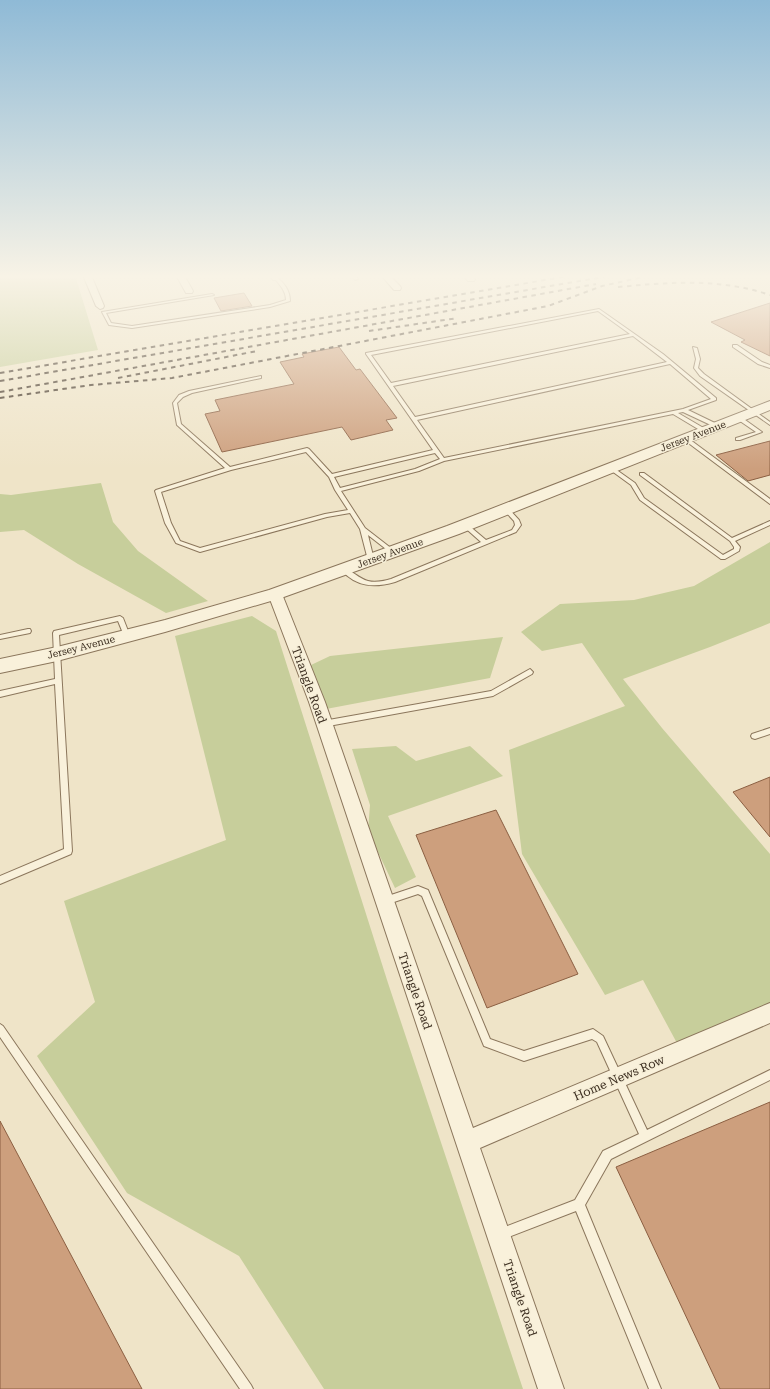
<svg xmlns="http://www.w3.org/2000/svg" width="770" height="1389" font-family="'Roboto Serif',serif">
	<style>
		.green { fill: #c7ce9b }
		.building { fill: #cd9f7d; stroke: #8b5f42 }
		.lines { fill: none; stroke-linecap: round; stroke-linejoin: round }
		.service-casing { stroke: #8b765c; stroke-width: 2 }
		.minor-casing { stroke: #8b765c; stroke-width: 2 }
		.tertiary-casing { stroke: #8b765c; stroke-width: 2 }
		.service { fill: #f9f1db; fill-rule: evenodd }
		.minor { fill: #f9f1db; fill-rule: evenodd }
		.tertiary { fill: #f9f1db; fill-rule: evenodd }
		.rail { stroke: #3c2e20; stroke-width: 2; stroke-dasharray: 4.5 4.5; stroke-linecap: butt }
		.labels { text-anchor: middle; dominant-baseline: central; stroke-width: 3; stroke-linejoin: round; paint-order: stroke }
		.street-label { font-size: 10px; fill: #3c2e20; stroke: #f6eed7 }
		.near-street-label { font-size: 12px; fill: #3c2e20; stroke: #f6eed7 }
	</style>
	<rect width="100%" height="100%" fill="#efe4c8"/>
	<path class="green" d="M 0,275 L 75,275 L 98,350 L 0,367 Z
		M 101,483 L 113,522 L 138,551 L 208,601 L 166,613 L 78,564 L 24,530 L 0,532 L 0,494 L 11,495 Z
		M 770,542 L 770,623 L 710,647 L 623,679 L 662,728 L 770,854 L 770,1006 L 678,1045 L 643,980 L 605,995 L 522,854 L 509,750 L 625,706 L 582,643 L 542,651 L 521,632 L 560,604 L 634,600 L 694,586 Z
		M 252,616 L 276,631 L 388,983 L 523,1389 L 324,1389 L 239,1256 L 127,1193 L 37,1056 L 95,1002 L 64,901 L 226,840 L 175,636 Z
		M 503,637 L 490,678 L 326,709 L 311,665 L 330,656 Z
		M 396,746 L 416,761 L 470,746 L 503,776 L 388,816 L 416,877 L 395,888 L 368,831 L 370,805 L 352,749 Z"/>
	<path class="building" d="M 244,293 L 252,306 L 221,311 L 214,298 Z
		M 770,303 L 770,356 L 741,342 L 745,340 L 711,322 Z
		M 339,347 L 356,370 L 360,369 L 397,418 L 386,420 L 393,430 L 351,440 L 342,427 L 222,452 L 205,414 L 220,411 L 215,400 L 294,384 L 280,362 L 304,357 L 302,354 Z
		M 770,441 L 770,475 L 748,481 L 716,455 Z
		M 770,777 L 770,837 L 733,792 Z
		M 496,810 L 578,974 L 487,1008 L 416,835 Z
		M 770,1102 L 770,1389 L 720,1389 L 616,1167 Z
		M 0,1121 L 142,1389 L 0,1389 Z"/>
	<g class="lines">
		<g class="service-casing">
			<path id="service" d="M 351,275 L 355,275 L 358,279 L 355,280 Z
				M 276,277 C 284,282 290,291 290,301 L 270,307 L 132,328 L 109,325 L 102,312 L 212,294 L 214,295 L 106,313 L 111,323 L 132,326 L 270,305 L 286,300 C 286,291 280,285 274,278 Z
				M 599,309 L 663,354 L 716,398 L 716,400 L 688,410 L 719,425 L 719,427 L 715,427 L 683,412 L 678,413 L 707,430 L 707,432 L 703,432 L 673,414 L 444,461 L 419,471 L 341,491 L 365,528 L 396,552 L 393,554 L 391,553 L 368,535 L 374,560 L 371,562 L 368,560 L 360,529 L 350,513 L 327,517 L 200,552 L 176,543 L 165,523 L 155,491 L 156,490 L 225,468 L 177,425 L 173,403 L 179,395 L 189,391 L 261,376 L 261,378 L 192,393 L 183,397 L 177,403 L 181,424 L 230,467 L 307,448 L 309,449 L 332,474 L 433,450 L 366,354 L 366,353 ZM 598,311 L 630,334 L 391,383 L 371,355 ZM 633,336 L 667,362 L 415,417 L 393,386 ZM 670,364 L 711,399 L 683,409 L 444,458 L 417,420 ZM 306,452 L 329,477 L 335,490 L 348,510 L 325,514 L 200,548 L 180,541 L 171,523 L 161,492 L 231,470 ZM 435,453 L 440,459 L 415,469 L 340,488 L 334,477 Z
				M 733,345 L 737,345 L 762,362 L 770,365 L 770,368 L 758,364 L 733,347 Z
				M 693,347 L 697,348 L 700,359 L 698,368 L 704,374 L 770,422 L 770,425 L 700,376 L 694,368 L 696,359 Z
				M 737,417 L 741,417 L 762,432 L 740,440 L 736,440 L 736,438 L 756,432 L 737,419 Z
				M 685,436 L 770,499 L 770,504 L 683,439 L 682,438 Z
				M 611,466 L 635,483 L 644,498 L 723,555 L 734,549 L 734,547 L 730,541 L 640,475 L 640,473 L 644,473 L 732,538 L 770,521 L 770,525 L 735,541 L 740,547 L 739,551 L 725,559 L 721,559 L 640,500 L 631,485 L 609,469 L 609,467 Z
				M 506,507 L 508,508 L 519,520 L 521,525 L 516,532 L 395,582 C 374,588 357,587 341,570 L 342,569 C 350,568 359,579 368,581 C 376,583 384,581 391,579 L 481,542 L 463,526 L 463,524 L 467,524 L 486,540 L 512,530 L 515,525 L 514,521 L 503,509 Z
				M 120,616 L 123,618 L 130,636 L 129,638 L 125,638 L 118,621 L 59,635 L 72,851 L 71,854 L 0,884 L 0,876 L 64,849 L 55,684 L 0,697 L 0,691 L 55,679 L 53,633 L 54,631 Z
				M 28,629 L 30,629 L 31,631 L 30,633 L 0,639 L 0,635 Z
				M 530,669 L 533,672 L 532,674 L 493,696 L 323,727 L 320,726 L 319,724 L 320,722 L 323,721 L 491,691 Z
				M 770,728 L 770,734 L 755,739 L 752,738 L 751,736 L 752,734 Z
				M 418,886 L 428,890 L 490,1039 L 524,1051 L 593,1029 L 603,1036 L 647,1130 L 770,1070 L 770,1080 L 611,1159 L 585,1205 L 661,1389 L 649,1389 L 576,1211 L 501,1240 L 497,1238 L 495,1234 L 497,1230 L 575,1200 L 603,1151 L 639,1134 L 597,1042 L 592,1039 L 524,1061 L 484,1046 L 422,896 L 418,894 L 385,905 L 382,904 L 381,901 L 382,898 Z
				M 0,1024 L 3,1026 L 251,1385 L 253,1389 L 240,1389 L 0,1037 Z"/>
		</g>
		<g class="minor-casing">
			<path id="minor" d="M 83,275 L 91,275 L 104,306 L 103,308 L 100,309 L 96,306 Z
				M 176,275 L 184,275 L 193,291 L 192,293 L 186,293 Z
				M 270,275 L 278,275 L 280,278 L 276,280 L 273,280 Z
				M 381,275 L 389,275 L 400,286 L 401,288 L 400,290 L 394,290 Z
				M 463,275 L 472,275 L 475,279 L 474,281 L 468,281 Z
				M 275,589 L 280,591 L 282,594 L 325,702 L 473,1128 L 770,1003 L 770,1023 L 480,1148 L 564,1389 L 538,1389 L 309,702 L 268,594 L 270,591 Z"/>
		</g>
		<g class="tertiary-casing">
			<path id="tertiary" d="M 770,401 L 770,410 L 459,534 L 281,598 L 165,632 L 57,661 L 0,673 L 0,659 L 57,647 L 165,620 L 269,590 L 447,526 Z"/>
		</g>
		<use href="#service" class="service"/>
		<use href="#minor" class="minor"/>
		<use href="#tertiary" class="tertiary"/>
		<path class="rail" d="M 618,287 C 670,282 720,278 770,295
			M 369,331 L 458,318
			M 0,373 L 574,275
			M 118,378 L 257,351
			M 0,381 L 614,275
			M 0,392 L 596,284
			M 0,398 L 91,385 L 172,378 L 548,306 L 602,286 L 651,275"/>
	</g>
	<linearGradient id="sky" x2="0" y2="1"><stop stop-color="#8fbad6"/><stop offset="0.59" stop-color="#f8f3e6"/><stop offset="1" stop-color="#f8f3e6" stop-opacity="0"/></linearGradient>
	<rect width="770" height="469" fill="url(#sky)"/>
	<g class="labels">
		<g class="street-label">
			<text transform="translate(693 436) rotate(-21)">Jersey Avenue</text>
			<text transform="translate(390 553) rotate(-20)">Jersey Avenue</text>
			<text transform="translate(81 647) rotate(-14)">Jersey Avenue</text>
		</g>
		<g class="near-street-label">
			<text transform="translate(309 685) rotate(70)">Triangle Road</text>
			<text transform="translate(415 991) rotate(71)">Triangle Road</text>
			<text transform="translate(619 1078) rotate(-23)">Home News Row</text>
			<text transform="translate(520 1298) rotate(71)">Triangle Road</text>
		</g>
	</g>
</svg>
